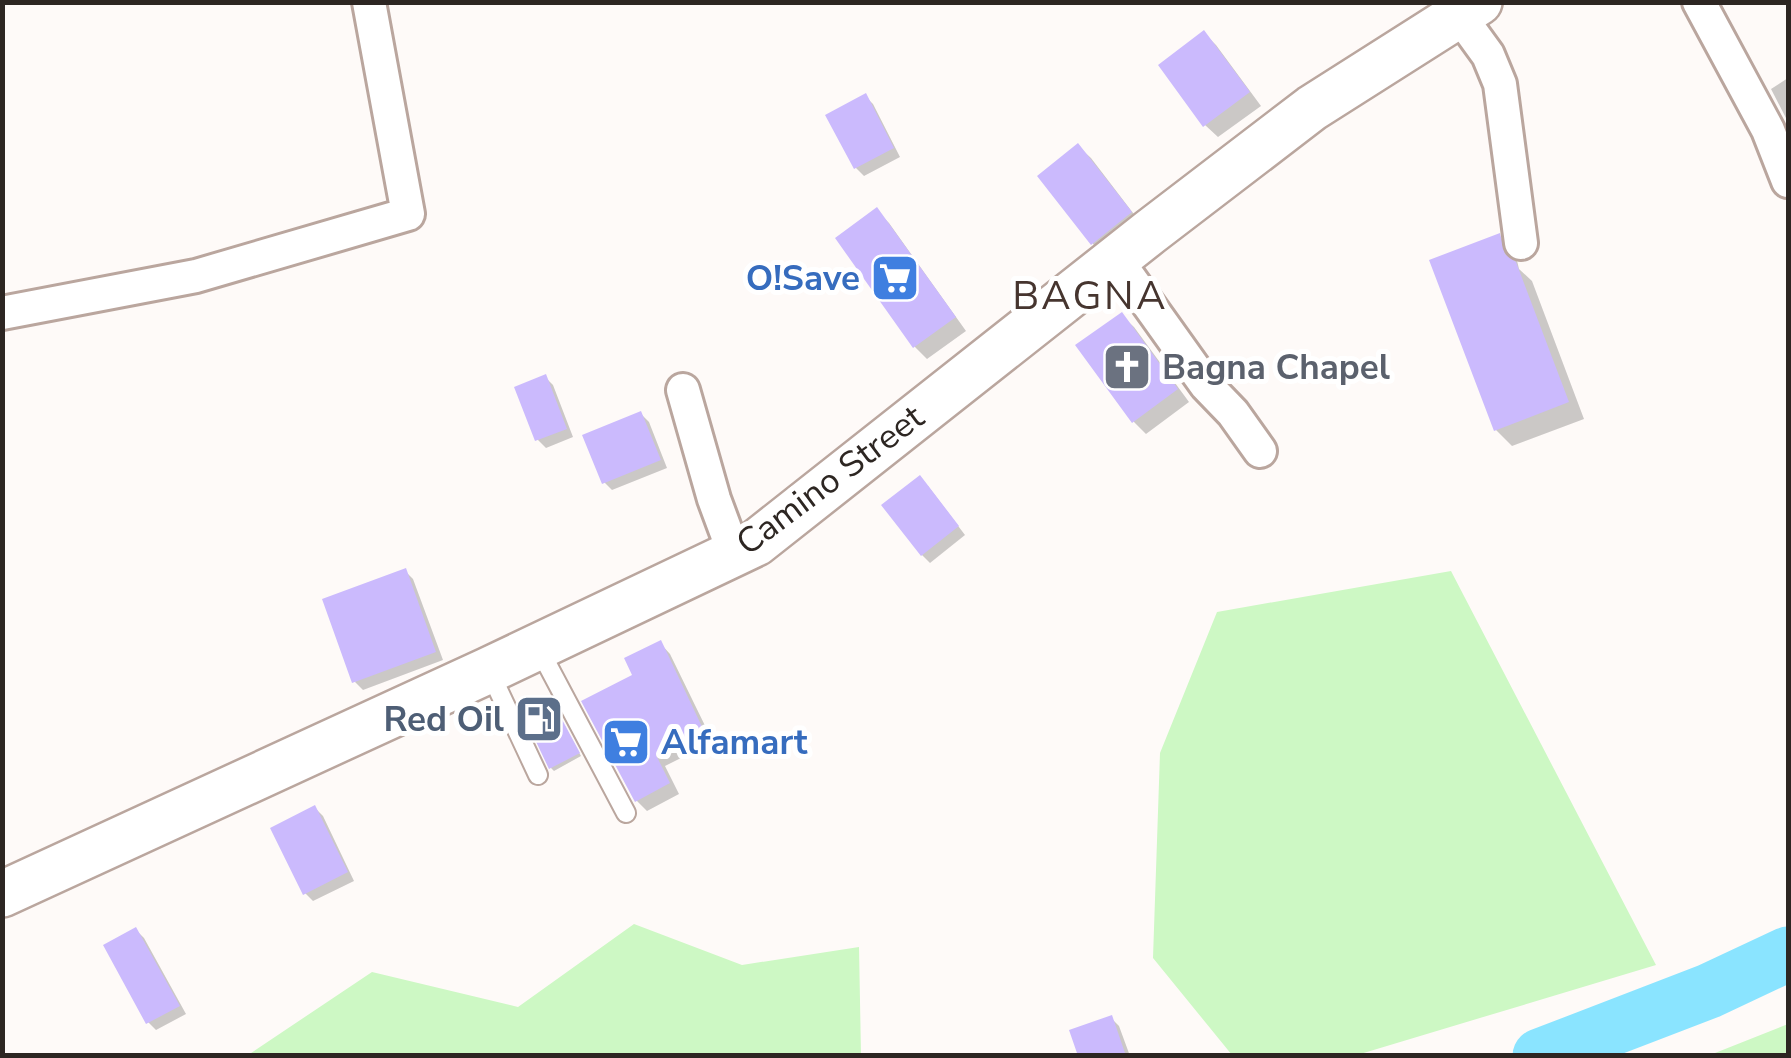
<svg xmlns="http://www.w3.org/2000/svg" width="1791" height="1058" font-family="'Nunito Sans',sans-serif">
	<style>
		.green { fill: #cdf8c4 }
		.shadow { fill: #0003 }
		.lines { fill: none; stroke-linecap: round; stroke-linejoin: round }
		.river { stroke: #8ae4ff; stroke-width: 55 }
		.building { fill: #cbbafd }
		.service-casing { stroke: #baa69e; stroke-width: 22 }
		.minor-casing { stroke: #baa69e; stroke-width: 38 }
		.secondary-casing { stroke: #baa69e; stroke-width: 50 }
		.service { stroke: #fff; stroke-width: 18 }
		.minor { stroke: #fff; stroke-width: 32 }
		.secondary { stroke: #fff; stroke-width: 45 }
		.labels { text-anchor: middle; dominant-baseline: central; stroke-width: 10; stroke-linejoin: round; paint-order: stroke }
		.shop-label { font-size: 35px; font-weight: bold; fill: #366cbe; stroke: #fff; text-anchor: end }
		.worship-label { font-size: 35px; font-weight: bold; fill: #5b616d; stroke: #fff; text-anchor: start }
		.street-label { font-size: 35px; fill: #2d2622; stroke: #fff }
		.service-label { font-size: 35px; font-weight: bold; fill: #4e5e75; stroke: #fff; text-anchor: end }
		.quarter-label { font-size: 40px; letter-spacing: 2.5px; fill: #46352f; stroke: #fff }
	</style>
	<rect width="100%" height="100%" fill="#fefaf8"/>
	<path class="green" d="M 1451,571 L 1656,965 L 1357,1055 L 1232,1055 L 1153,958 L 1160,753 L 1217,612 Z
		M 634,924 L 742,965 L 859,947 L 861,1055 L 248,1055 L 372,972 L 518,1007 Z
		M 1788,1024 L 1788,1055 L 1710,1055 Z"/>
	<path class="shadow" d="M 1204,33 L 1216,45 L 1261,106 L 1218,137 L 1205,125 Z
		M 1788,78 L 1788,122 L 1771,89 Z
		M 865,96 L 873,104 L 900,157 L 864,176 L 856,168 Z
		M 1078,146 L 1091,158 L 1143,226 L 1105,256 L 1093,244 Z
		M 877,211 L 889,223 L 966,331 L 927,359 L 915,347 Z
		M 1499,236 L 1515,252 L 1519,269 L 1532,281 L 1584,419 L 1512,446 L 1496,430 Z
		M 1121,315 L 1134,327 L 1189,402 L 1146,434 L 1134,422 Z
		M 545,377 L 553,385 L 573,437 L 546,448 L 538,440 Z
		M 641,414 L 649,422 L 667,468 L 612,490 L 604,482 Z
		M 928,486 L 965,535 L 930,563 L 922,555 Z
		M 405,571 L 413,579 L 443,660 L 363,690 L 355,682 Z
		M 660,643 L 670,654 L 713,742 L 665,766 L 679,794 L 647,811 L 637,801 L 636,676 Z
		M 553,718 L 561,719 L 581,756 L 554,771 L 551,768 Z
		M 315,808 L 323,816 L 354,881 L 313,901 L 305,893 Z
		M 136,930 L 144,938 L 186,1014 L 156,1030 L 148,1022 Z
		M 1111,1018 L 1119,1026 L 1130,1056 L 1080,1056 Z"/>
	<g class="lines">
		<path class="river" d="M 1540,1056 L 1709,991 L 1788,954"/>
	</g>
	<path class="building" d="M 1204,30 L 1250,92 L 1203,127 L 1158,65 Z
		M 866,93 L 894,148 L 854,169 L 825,115 Z
		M 1078,143 L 1132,212 L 1091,245 L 1037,176 Z
		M 877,207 L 956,317 L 913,348 L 835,238 Z
		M 1500,233 L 1505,254 L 1516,262 L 1569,402 L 1494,431 L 1429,260 Z
		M 1122,312 L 1178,389 L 1132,423 L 1075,345 Z
		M 546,374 L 567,429 L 535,441 L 514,387 Z
		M 641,411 L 661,460 L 602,484 L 582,435 Z
		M 920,475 L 959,526 L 921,556 L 881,505 Z
		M 406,568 L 436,652 L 352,683 L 322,599 Z
		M 661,640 L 704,731 L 656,755 L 670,783 L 635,802 L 581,701 L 632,675 L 624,658 Z
		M 545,700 L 552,715 L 558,712 L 580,753 L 549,769 L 522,712 Z
		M 315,805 L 348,872 L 303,895 L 270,828 Z
		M 136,927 L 180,1006 L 146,1024 L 103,945 Z
		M 1112,1015 L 1126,1056 L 1078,1056 L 1069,1030 Z"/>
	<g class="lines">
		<g class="service-casing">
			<path id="service" d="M 538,647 L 626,813
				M 487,672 L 494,681 L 538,775"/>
		</g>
		<g class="minor-casing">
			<path id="minor" d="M 1699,2 L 1768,130 L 1788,181
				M 1459,15 L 1488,55 L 1500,84 L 1521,243
				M 1116,259 L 1206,385 L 1233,413 L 1260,451
				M 2,313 L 196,276 L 408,214 L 369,2
				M 683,390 L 714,499 L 734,553"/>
		</g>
		<g class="secondary-casing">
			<path id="secondary" d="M 2,894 L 487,671 L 756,543 L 1150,232 L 1312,108 L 1479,2"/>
		</g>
		<use href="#service" class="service"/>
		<use href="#minor" class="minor"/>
		<use href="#secondary" class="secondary"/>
	</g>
	<defs>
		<g id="supermarket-square" transform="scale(2.5)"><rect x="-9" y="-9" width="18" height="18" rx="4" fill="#3f7fe0" stroke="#fff"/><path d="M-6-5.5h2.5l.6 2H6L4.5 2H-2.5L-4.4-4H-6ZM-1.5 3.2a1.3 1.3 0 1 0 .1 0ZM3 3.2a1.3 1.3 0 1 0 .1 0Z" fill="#fff"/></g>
		<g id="church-square" transform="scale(2.5)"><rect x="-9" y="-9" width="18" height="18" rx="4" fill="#6b7280" stroke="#fff"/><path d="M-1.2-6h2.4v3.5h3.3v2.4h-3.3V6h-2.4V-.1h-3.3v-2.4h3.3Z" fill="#fff"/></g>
		<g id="fuel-square" transform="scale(2.5)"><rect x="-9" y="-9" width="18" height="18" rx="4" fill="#5c6f8a" stroke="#fff"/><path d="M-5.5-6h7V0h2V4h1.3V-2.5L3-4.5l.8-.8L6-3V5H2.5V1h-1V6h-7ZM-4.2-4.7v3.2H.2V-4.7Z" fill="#fff"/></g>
	</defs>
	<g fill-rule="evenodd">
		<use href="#supermarket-square" x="895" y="278"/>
		<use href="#church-square" x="1127" y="367"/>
		<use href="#fuel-square" x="539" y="719"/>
		<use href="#supermarket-square" x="626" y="742"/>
	</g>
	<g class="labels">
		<g class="shop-label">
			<text x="860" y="278">O!Save</text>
			<text x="661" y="742" text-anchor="start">Alfamart</text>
		</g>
		<g class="worship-label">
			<text x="1162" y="367">Bagna Chapel</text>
		</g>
		<g class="street-label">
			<text transform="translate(830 480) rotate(-37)">Camino Street</text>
		</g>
		<g class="service-label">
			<text x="504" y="719">Red Oil</text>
		</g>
		<g class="quarter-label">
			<text x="1090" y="296">BAGNA</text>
		</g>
	</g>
	<rect width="1791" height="1058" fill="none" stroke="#2d2622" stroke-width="10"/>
</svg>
